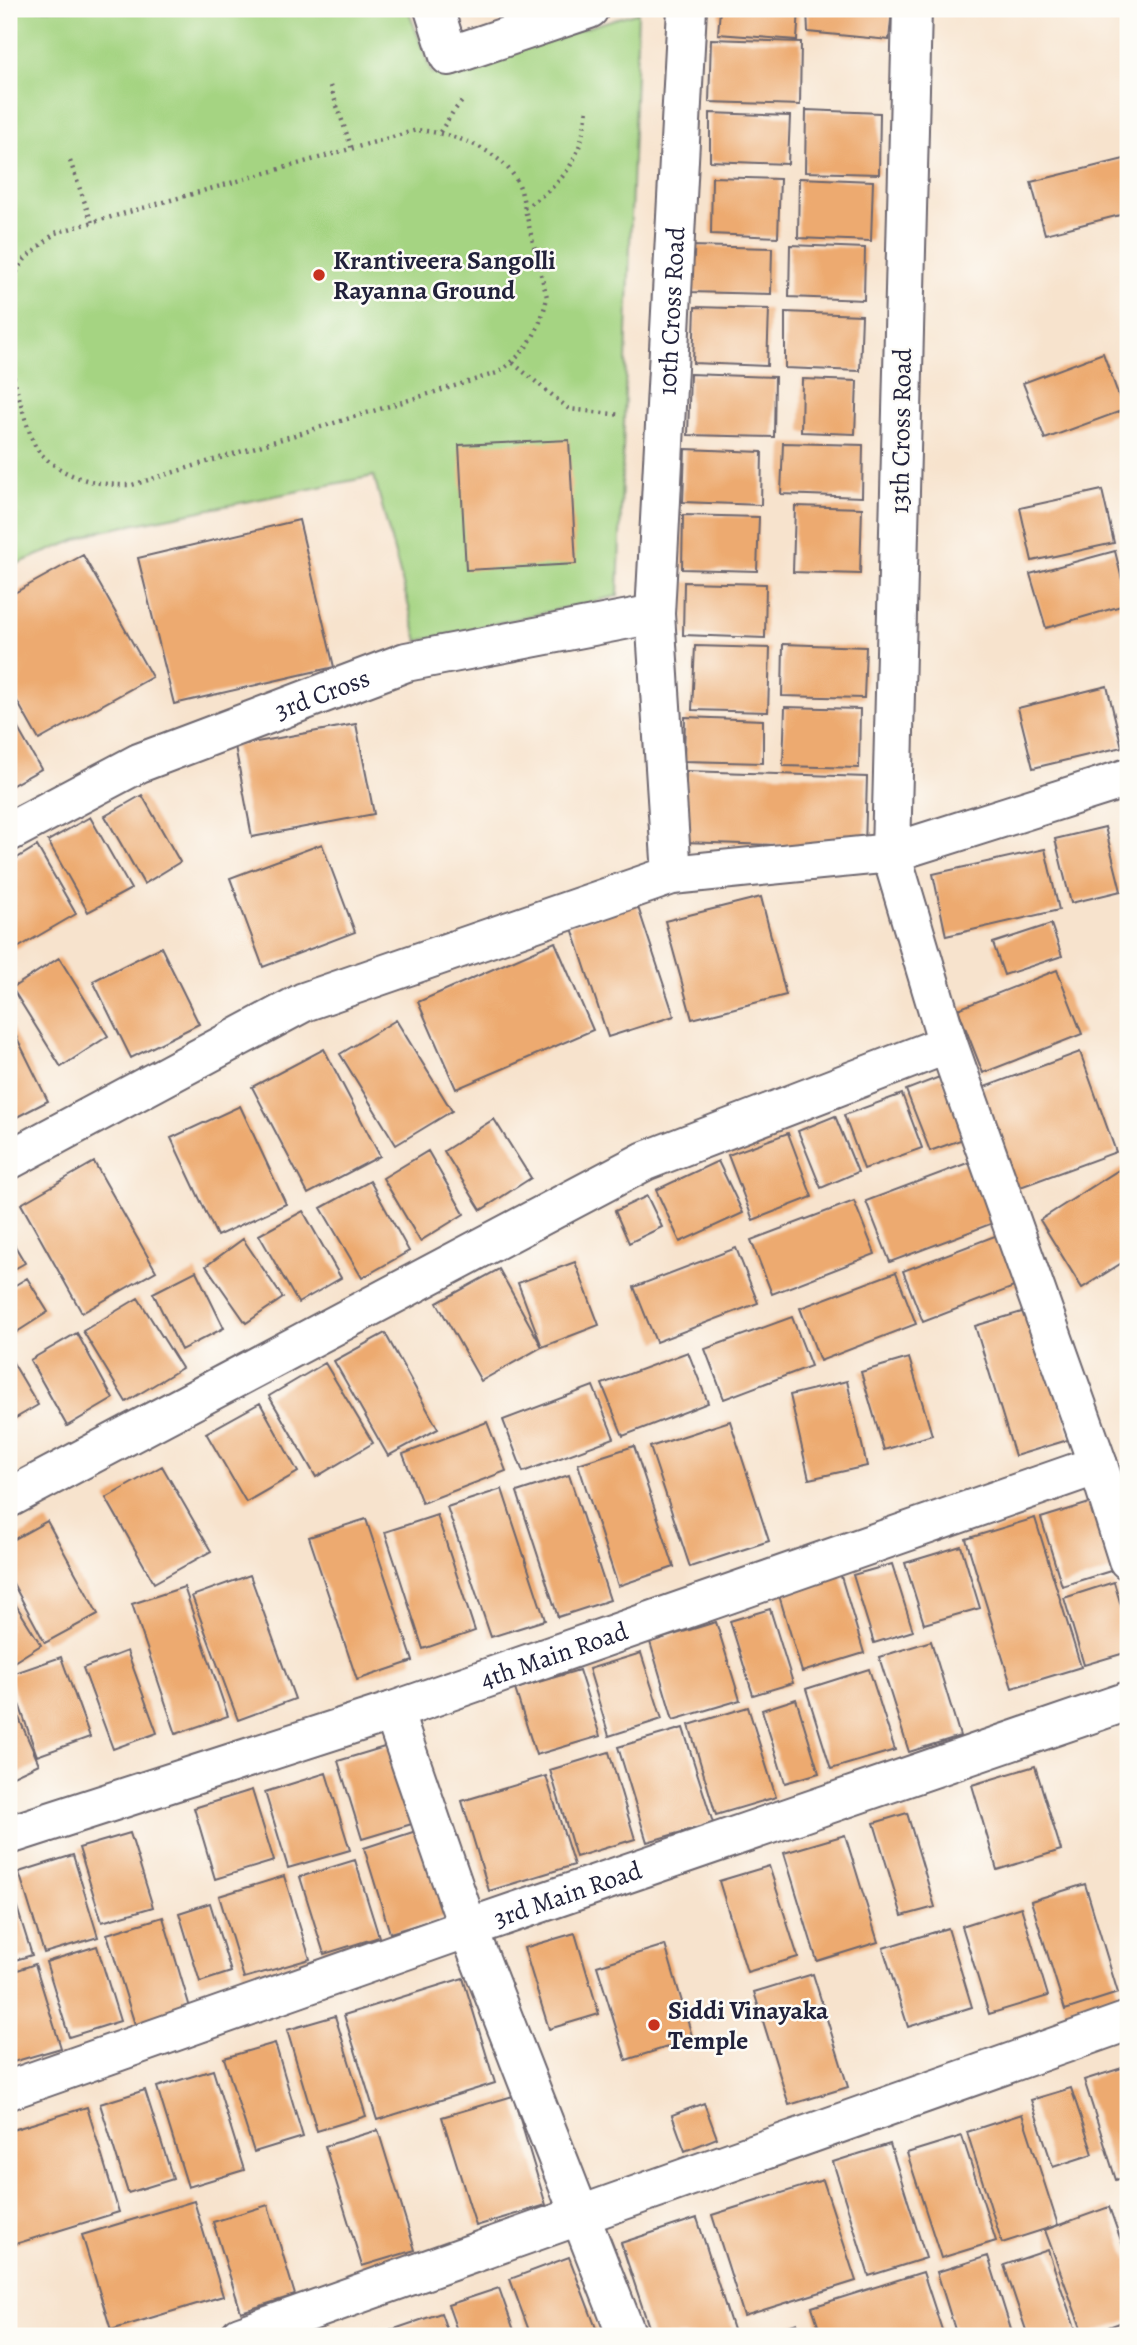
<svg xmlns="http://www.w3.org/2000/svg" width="1137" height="2345" font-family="Alegreya,serif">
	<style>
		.garden { fill: #a5d482; stroke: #647b5e; stroke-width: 2 }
		.building { fill: #edaa6f }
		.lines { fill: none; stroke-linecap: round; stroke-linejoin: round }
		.minor-casing { stroke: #6d666e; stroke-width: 42 }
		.path { stroke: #6d666e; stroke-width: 4.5; stroke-dasharray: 2 5; stroke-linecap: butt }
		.minor { stroke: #fff; stroke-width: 38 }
		.poi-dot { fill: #c8321e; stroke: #fdfcf7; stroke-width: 2.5 }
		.labels { text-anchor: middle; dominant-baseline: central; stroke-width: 5; stroke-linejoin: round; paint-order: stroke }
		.poi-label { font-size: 26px; font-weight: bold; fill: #22223b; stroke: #fdfcf7; text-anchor: start }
		.street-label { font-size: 26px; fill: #22223b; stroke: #fdfcf7 }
	</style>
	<rect width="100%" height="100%" fill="#fdfcf7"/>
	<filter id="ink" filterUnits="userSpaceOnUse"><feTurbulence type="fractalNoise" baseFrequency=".0143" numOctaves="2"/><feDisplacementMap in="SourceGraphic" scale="14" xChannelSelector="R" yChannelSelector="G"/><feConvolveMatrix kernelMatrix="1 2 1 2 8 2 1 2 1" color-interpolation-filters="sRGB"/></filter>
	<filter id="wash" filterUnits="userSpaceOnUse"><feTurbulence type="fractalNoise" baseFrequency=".00686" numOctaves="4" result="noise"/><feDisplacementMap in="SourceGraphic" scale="28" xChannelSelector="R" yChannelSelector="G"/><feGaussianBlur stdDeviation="1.57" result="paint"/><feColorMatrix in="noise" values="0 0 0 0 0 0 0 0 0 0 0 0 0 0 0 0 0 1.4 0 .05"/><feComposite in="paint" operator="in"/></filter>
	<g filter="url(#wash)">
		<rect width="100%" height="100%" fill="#f7e3cd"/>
		<path class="garden" d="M 9,9 L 408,9 L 432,74 L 638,12 L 618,596 L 418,641 L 374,476 L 96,532 L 9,567 Z"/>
		<g id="blocks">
			<path class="building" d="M 720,9 L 799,9 L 797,40 L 718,34 Z
				M 807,9 L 892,9 L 889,40 L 808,32 Z
				M 711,39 L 801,42 L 800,105 L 709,102 Z
				M 806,110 L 880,113 L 879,174 L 805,172 Z
				M 710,113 L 790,116 L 788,164 L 710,161 Z
				M 1128,158 L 1128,213 L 1045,234 L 1031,182 Z
				M 712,177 L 780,179 L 778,237 L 711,234 Z
				M 799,178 L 873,181 L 871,241 L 798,238 Z
				M 790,245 L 865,248 L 864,300 L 789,297 Z
				M 690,246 L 772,248 L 771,294 L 689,292 Z
				M 695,307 L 769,309 L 767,366 L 693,363 Z
				M 785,312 L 862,315 L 860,371 L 785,368 Z
				M 1103,353 L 1124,410 L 1045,439 L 1023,383 Z
				M 690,374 L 775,377 L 774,437 L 688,435 Z
				M 802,379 L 857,381 L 855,434 L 801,432 Z
				M 569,440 L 576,564 L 466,570 L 459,445 Z
				M 783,443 L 863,445 L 862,497 L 781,494 Z
				M 685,449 L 762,452 L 761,505 L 683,502 Z
				M 1102,490 L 1114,543 L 1032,561 L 1020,508 Z
				M 795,506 L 862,508 L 860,574 L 793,572 Z
				M 683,515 L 759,517 L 757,571 L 682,569 Z
				M 299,520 L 334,667 L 174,704 L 138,558 Z
				M 1115,551 L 1128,604 L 1046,628 L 1030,574 Z
				M 83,555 L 152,677 L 39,740 L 9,687 L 9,596 Z
				M 684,582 L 766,584 L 765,638 L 683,635 Z
				M 783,644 L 866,647 L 864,698 L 782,696 Z
				M 695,646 L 770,648 L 768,712 L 692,710 Z
				M 1107,686 L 1122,747 L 1033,768 L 1018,708 Z
				M 785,707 L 860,709 L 859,768 L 783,766 Z
				M 9,713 L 41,769 L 9,787 Z
				M 685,717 L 763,720 L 763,763 L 684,761 Z
				M 356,724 L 374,814 L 252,837 L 235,746 Z
				M 686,771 L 867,777 L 865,848 L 684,842 Z
				M 142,795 L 180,862 L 144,884 L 105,816 Z
				M 90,817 L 131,889 L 88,912 L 48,841 Z
				M 1105,827 L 1121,891 L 1071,903 L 1055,839 Z
				M 322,844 L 355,932 L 263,967 L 230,878 Z
				M 37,846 L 76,914 L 14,950 L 9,942 L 9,863 Z
				M 1045,849 L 1059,910 L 946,936 L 933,874 Z
				M 761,897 L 786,995 L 692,1019 L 665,921 Z
				M 637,904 L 674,1016 L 608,1037 L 571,925 Z
				M 1051,924 L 1062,956 L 1004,975 L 993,943 Z
				M 555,942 L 593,1030 L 456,1089 L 418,1002 Z
				M 161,947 L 199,1024 L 131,1058 L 93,981 Z
				M 59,958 L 108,1036 L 61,1067 L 12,988 Z
				M 1057,970 L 1082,1034 L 983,1073 L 958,1009 Z
				M 396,1020 L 452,1111 L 396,1145 L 340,1054 Z
				M 9,1022 L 48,1101 L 9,1121 Z
				M 324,1049 L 380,1156 L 308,1194 L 252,1087 Z
				M 1080,1052 L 1116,1152 L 1015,1189 L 979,1089 Z
				M 942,1076 L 966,1138 L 930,1151 L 906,1090 Z
				M 902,1094 L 922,1148 L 864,1169 L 844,1115 Z
				M 240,1106 L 286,1204 L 217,1236 L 171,1138 Z
				M 835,1116 L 858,1172 L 821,1188 L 798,1131 Z
				M 494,1119 L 531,1178 L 481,1210 L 444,1151 Z
				M 788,1133 L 812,1197 L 753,1220 L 728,1155 Z
				M 428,1151 L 464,1214 L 420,1241 L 383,1178 Z
				M 718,1161 L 743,1213 L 680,1242 L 656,1190 Z
				M 94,1162 L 156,1271 L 82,1313 L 21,1204 Z
				M 970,1162 L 993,1223 L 890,1262 L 866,1201 Z
				M 1125,1166 L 1128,1171 L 1128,1259 L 1082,1288 L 1040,1220 Z
				M 370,1181 L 409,1251 L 362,1278 L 321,1208 Z
				M 647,1196 L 662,1227 L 629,1243 L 615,1211 Z
				M 854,1201 L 875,1254 L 772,1294 L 751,1240 Z
				M 303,1211 L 341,1278 L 298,1303 L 259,1235 Z
				M 1000,1234 L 1019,1285 L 923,1322 L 903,1271 Z
				M 9,1236 L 25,1263 L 9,1272 Z
				M 243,1239 L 283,1298 L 246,1323 L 206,1266 Z
				M 736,1248 L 758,1303 L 656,1342 L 634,1287 Z
				M 575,1262 L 599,1325 L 542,1347 L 481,1381 L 437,1303 L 499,1269 L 542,1347 L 518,1283 Z
				M 196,1271 L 224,1328 L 181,1350 L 153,1293 Z
				M 896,1272 L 916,1324 L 820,1361 L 800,1308 Z
				M 27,1278 L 48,1312 L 9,1337 L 9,1289 Z
				M 138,1298 L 182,1368 L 126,1402 L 83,1331 Z
				M 1032,1309 L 1071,1439 L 1015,1456 L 975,1326 Z
				M 792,1317 L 811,1366 L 724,1399 L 705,1349 Z
				M 77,1333 L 113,1399 L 67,1426 L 30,1360 Z
				M 385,1333 L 438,1429 L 388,1456 L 334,1361 Z
				M 688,1352 L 708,1403 L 623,1436 L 602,1384 Z
				M 909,1358 L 932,1435 L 884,1450 L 861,1372 Z
				M 12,1361 L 38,1405 L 9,1422 L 9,1363 Z
				M 325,1363 L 373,1443 L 316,1477 L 269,1396 Z
				M 847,1381 L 867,1466 L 809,1479 L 790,1395 Z
				M 593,1386 L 614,1438 L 523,1472 L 503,1420 Z
				M 260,1403 L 298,1472 L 246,1502 L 206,1433 Z
				M 730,1421 L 769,1541 L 690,1567 L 650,1447 Z
				M 487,1422 L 506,1471 L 422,1503 L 403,1454 Z
				M 634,1446 L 674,1567 L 618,1586 L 578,1464 Z
				M 162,1466 L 211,1551 L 154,1583 L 106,1498 Z
				M 569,1475 L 610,1600 L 558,1617 L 517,1492 Z
				M 502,1489 L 545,1620 L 491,1637 L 447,1507 Z
				M 1096,1501 L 1117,1569 L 1062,1586 L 1041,1518 Z
				M 437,1515 L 475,1631 L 423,1649 L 385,1532 Z
				M 1035,1518 L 1081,1667 L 1012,1688 L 966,1539 Z
				M 366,1519 L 413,1661 L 357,1680 L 309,1537 Z
				M 47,1521 L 98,1614 L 45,1643 L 9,1576 L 9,1542 Z
				M 961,1546 L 980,1608 L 924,1624 L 905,1563 Z
				M 892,1564 L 913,1631 L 874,1643 L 853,1575 Z
				M 840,1573 L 864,1653 L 802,1672 L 778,1592 Z
				M 250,1575 L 295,1699 L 238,1720 L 192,1596 Z
				M 1114,1582 L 1128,1629 L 1128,1652 L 1084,1665 L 1064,1598 Z
				M 184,1587 L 228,1716 L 176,1734 L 132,1604 Z
				M 9,1594 L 41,1645 L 9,1665 Z
				M 770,1609 L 793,1683 L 753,1695 L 730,1621 Z
				M 716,1622 L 740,1700 L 673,1720 L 650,1642 Z
				M 931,1641 L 960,1736 L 909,1752 L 879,1657 Z
				M 127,1651 L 157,1733 L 113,1749 L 83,1668 Z
				M 641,1653 L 662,1719 L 609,1736 L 589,1669 Z
				M 61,1657 L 90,1737 L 37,1756 L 9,1675 Z
				M 869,1669 L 895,1750 L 831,1769 L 806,1689 Z
				M 579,1670 L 600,1736 L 536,1755 L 515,1689 Z
				M 9,1695 L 39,1764 L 9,1778 Z
				M 796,1699 L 819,1773 L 785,1783 L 762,1710 Z
				M 748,1707 L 776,1797 L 716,1815 L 689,1725 Z
				M 683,1728 L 713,1823 L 647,1842 L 618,1747 Z
				M 391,1745 L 415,1823 L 362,1839 L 338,1761 Z
				M 609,1752 L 635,1839 L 576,1857 L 550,1770 Z
				M 1035,1766 L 1061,1850 L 997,1870 L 972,1785 Z
				M 326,1773 L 350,1850 L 288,1868 L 265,1792 Z
				M 546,1776 L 574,1865 L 489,1891 L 462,1801 Z
				M 252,1790 L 274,1861 L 215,1879 L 194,1808 Z
				M 907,1813 L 935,1907 L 902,1916 L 874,1823 Z
				M 419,1830 L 446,1916 L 390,1933 L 364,1848 Z
				M 130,1833 L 153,1907 L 102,1922 L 79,1848 Z
				M 845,1835 L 878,1942 L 817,1961 L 784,1853 Z
				M 73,1855 L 98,1937 L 44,1953 L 19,1872 Z
				M 355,1860 L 379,1937 L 324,1954 L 300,1877 Z
				M 769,1866 L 798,1957 L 747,1972 L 719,1881 Z
				M 284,1876 L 310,1959 L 244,1978 L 219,1896 Z
				M 9,1882 L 32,1955 L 9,1962 Z
				M 1085,1884 L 1118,1993 L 1065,2010 L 1031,1901 Z
				M 210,1903 L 231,1972 L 200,1982 L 179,1913 Z
				M 1021,1907 L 1048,1996 L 989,2014 L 962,1926 Z
				M 163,1917 L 191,2011 L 136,2028 L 107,1934 Z
				M 948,1928 L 972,2007 L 908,2027 L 883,1948 Z
				M 575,1933 L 599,2014 L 549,2029 L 524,1948 Z
				M 665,1945 L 693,2039 L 626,2060 L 597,1966 Z
				M 97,1946 L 120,2021 L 69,2037 L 46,1962 Z
				M 35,1964 L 61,2048 L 13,2062 L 9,2046 L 9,1973 Z
				M 813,1974 L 848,2087 L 789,2105 L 754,1992 Z
				M 463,1978 L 495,2083 L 377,2120 L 344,2015 Z
				M 335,2016 L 366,2116 L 317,2131 L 287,2030 Z
				M 275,2043 L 303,2137 L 254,2152 L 224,2058 Z
				M 1128,2066 L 1128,2176 L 1116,2180 L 1084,2080 Z
				M 213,2070 L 244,2170 L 188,2187 L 157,2087 Z
				M 1071,2088 L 1093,2154 L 1053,2167 L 1031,2100 Z
				M 145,2090 L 173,2179 L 128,2193 L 100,2104 Z
				M 513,2096 L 546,2205 L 476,2226 L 442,2117 Z
				M 704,2103 L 717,2138 L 685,2151 L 672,2115 Z
				M 87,2107 L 119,2212 L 9,2246 L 9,2131 Z
				M 1022,2114 L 1058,2225 L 1002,2243 L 967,2132 Z
				M 378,2130 L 415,2250 L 362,2266 L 325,2146 Z
				M 962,2136 L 996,2241 L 941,2258 L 907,2153 Z
				M 890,2144 L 926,2258 L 869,2276 L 833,2162 Z
				M 823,2180 L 856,2281 L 744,2316 L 712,2215 Z
				M 194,2201 L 223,2296 L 111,2330 L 82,2235 Z
				M 268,2205 L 295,2295 L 241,2312 L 213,2222 Z
				M 1109,2207 L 1128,2260 L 1128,2320 L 1084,2336 L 1045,2230 Z
				M 697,2218 L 735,2336 L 652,2336 L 621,2243 Z
				M 1048,2250 L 1076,2331 L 1061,2336 L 1028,2336 L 1004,2265 Z
				M 988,2256 L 1013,2336 L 957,2336 L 937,2272 Z
				M 569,2257 L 599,2336 L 531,2336 L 510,2279 Z
				M 923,2272 L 944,2336 L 822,2336 L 812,2307 Z
				M 499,2288 L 516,2336 L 459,2336 L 448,2305 Z
				M 441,2313 L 449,2336 L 374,2336 Z
				M 797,2323 L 802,2336 L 757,2336 Z"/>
		</g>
	</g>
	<g filter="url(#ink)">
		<use href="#blocks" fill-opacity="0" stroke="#6d666e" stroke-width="2"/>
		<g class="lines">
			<g class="minor-casing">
				<g id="minor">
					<path d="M 434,9 L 449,56 L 589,9"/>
					<path d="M 912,9 L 891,853 L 948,1044 L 1098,1465 L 1128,1560"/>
					<path id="s1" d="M 9,832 L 139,763 L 406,662 L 655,614"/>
					<path id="s2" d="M 672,875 L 655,614 L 687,9"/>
					<path d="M 9,1160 L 304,1002 L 672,875 L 891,853 L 1128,778"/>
					<path d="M 9,1498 L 645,1161 L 948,1044"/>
					<path d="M 393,1711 L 468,1928 L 627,2336"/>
					<path id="s3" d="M 9,1835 L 393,1711 L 1098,1465"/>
					<path id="s4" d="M 9,2090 L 468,1928 L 1128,1701"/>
					<path d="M 240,2336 L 1128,2021"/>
				</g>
			</g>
			<path class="path" d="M 330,86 L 352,149
				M 440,132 L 453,112 L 464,99
				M 70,161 L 92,223
				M 524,208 C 567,181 581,159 587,109
				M 9,284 L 25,259 L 55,233 L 417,130 C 452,133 503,149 519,185 C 523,195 524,207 527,217 C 533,244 540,271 547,297 C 540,332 526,354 497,373 L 132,485 C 98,486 60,478 37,449 C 29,438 14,378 9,360
				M 513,363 L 569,409 L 621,415"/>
			<use href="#minor" class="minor"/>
		</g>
	</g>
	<g class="poi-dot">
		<circle cx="319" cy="275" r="7"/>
		<circle cx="654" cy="2025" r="7"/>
	</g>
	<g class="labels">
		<g class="poi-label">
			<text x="333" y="260">Krantiveera Sangolli<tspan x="333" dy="30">Rayanna Ground</tspan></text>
			<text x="668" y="2010">Siddi Vinayaka<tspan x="668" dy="30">Temple</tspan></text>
		</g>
		<g class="street-label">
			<text stroke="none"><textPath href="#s2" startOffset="565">10th Cross Road</textPath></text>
			<text transform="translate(901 431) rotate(-89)">13th Cross Road</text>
			<text stroke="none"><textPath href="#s1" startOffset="343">3rd Cross</textPath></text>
			<text stroke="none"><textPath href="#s3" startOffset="574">4th Main Road</textPath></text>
			<text stroke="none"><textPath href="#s4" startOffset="592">3rd Main Road</textPath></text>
		</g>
	</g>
	<rect width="1137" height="2345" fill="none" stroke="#fdfcf7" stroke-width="35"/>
</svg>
